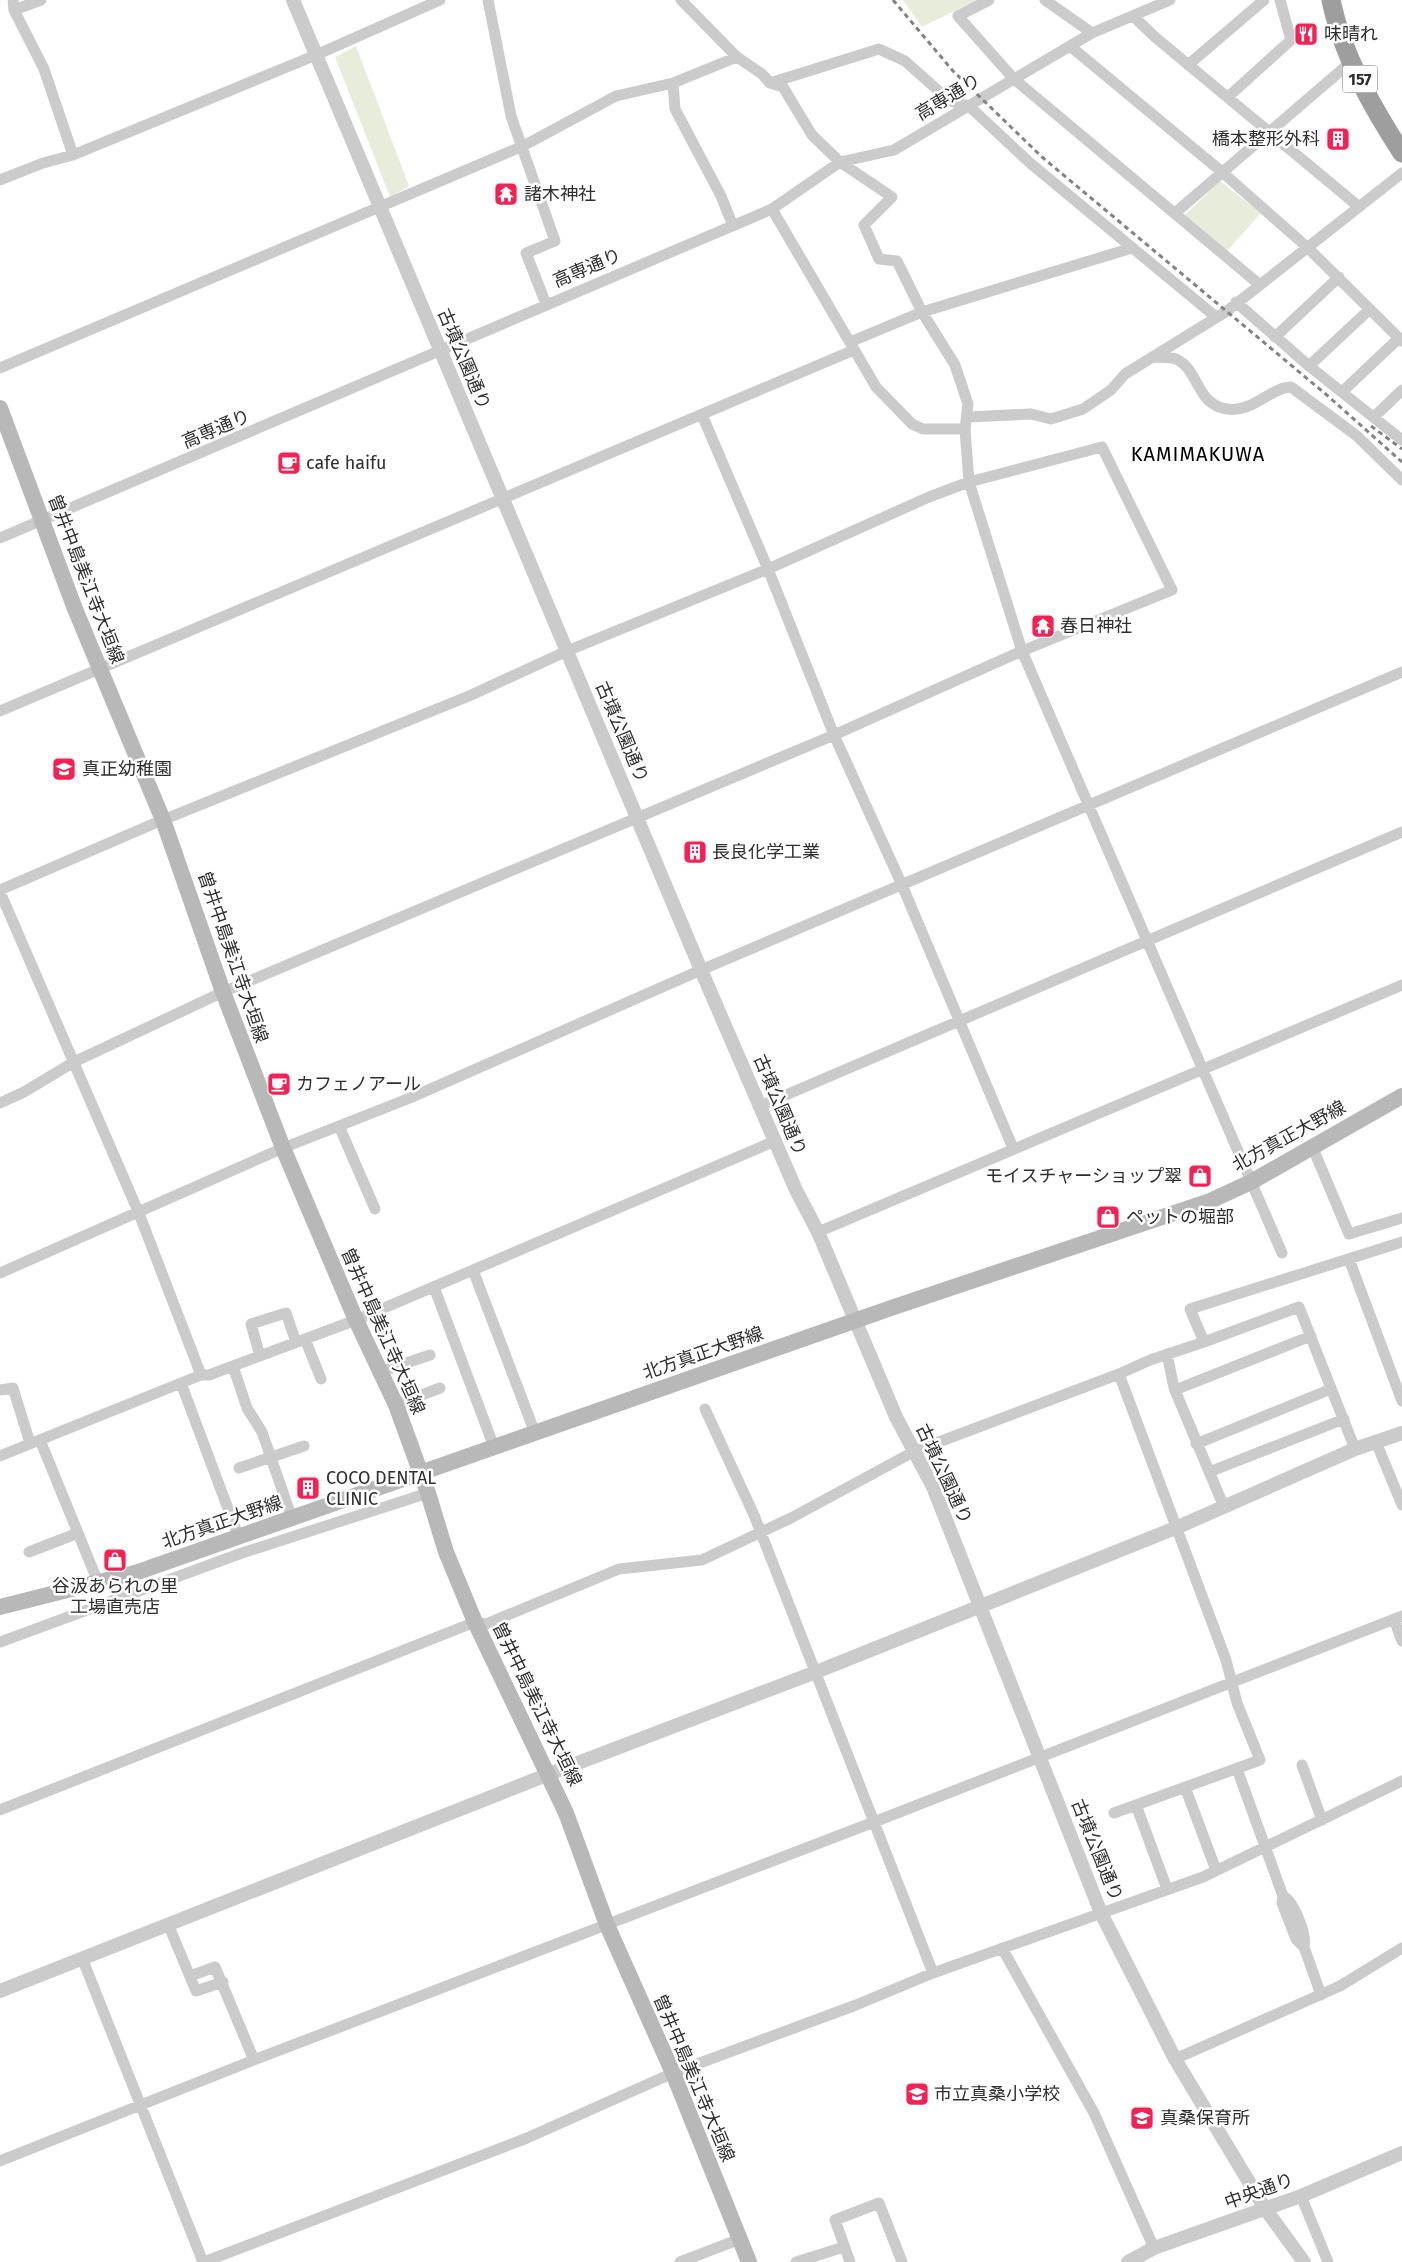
<svg xmlns="http://www.w3.org/2000/svg" width="1402" height="2262" font-family="'Fira Sans','Noto Sans JP',sans-serif">
	<style>
		.green { fill: #e7edda }
		.lines { fill: none; stroke-linecap: round; stroke-linejoin: round }
		.minor { stroke: #cbcbcb; stroke-width: 11 }
		.tertiary { stroke: #cbcbcb; stroke-width: 14 }
		.secondary { stroke: #b8b8b8; stroke-width: 16 }
		.trunk { stroke: #9e9e9e; stroke-width: 19 }
		.rail { stroke: #838383; stroke-width: 3; stroke-dasharray: 5 4; stroke-linecap: butt }
		.labels { text-anchor: middle; dominant-baseline: central; stroke-width: 5; stroke-linejoin: round; paint-order: stroke }
		.shield { fill: #fff; stroke: #6d6d6d; stroke-width: 1 }
		.shield-label { font-size: 16px; font-weight: bold; fill: #2e2e2e }
		.poi-label { font-size: 18px; fill: #2e2e2e; stroke: #fff; text-anchor: start }
		.street-label { font-size: 18px; fill: #2e2e2e; stroke: #fff }
		.quarter-label { font-size: 20px; letter-spacing: 1px; fill: #000; stroke: #fff }
	</style>
	<rect width="100%" height="100%" fill="#fff"/>
	<path class="green" d="M 903,0 L 977,0 L 922,27 Z
		M 356,46 L 409,186 L 390,197 L 335,57 Z
		M 1220,181 L 1261,213 L 1227,251 L 1183,217 Z"/>
	<g class="lines">
		<path class="minor" d="M 13,0 L 14,10 L 44,69 L 73,155
			M 488,0 L 511,116 L 555,241 L 526,253 L 546,304
			M 681,0 L 737,57 L 762,74 L 770,83 L 783,87 L 812,135 L 840,162 L 892,197 L 864,225 L 879,259 L 897,261 L 922,312 L 955,365 L 968,404 L 965,429 L 969,482 L 1022,651 L 1282,1253
			M 989,0 L 958,16 L 1014,79 L 1260,285
			M 1045,0 L 1092,33
			M 14,10 L 41,0
			M 1133,16 L 1155,37 L 1358,206
			M 1070,46 L 1222,172 L 1308,248 L 1402,341
			M 1188,65 L 1264,0
			M 673,83 L 675,109 L 721,196 L 733,226
			M 770,83 L 879,49 L 905,61 L 950,101 L 969,106 L 1030,163 L 1216,317
			M 1228,97 L 1291,40 L 1280,0
			M 0,180 L 43,163 L 73,155 L 316,55 L 440,0
			M 772,209 L 876,387 L 912,424 L 923,429 L 965,429
			M 1175,213 L 1352,61
			M 1236,302 L 1309,366 L 1402,440
			M 1275,337 L 1339,277
			M 850,342 L 922,312 L 1132,248
			M 1153,357 C 1160,357 1171,357 1176,359 C 1200,370 1195,404 1227,409 C 1253,413 1271,387 1291,387 L 1357,436 L 1402,480
			M 1309,366 L 1370,309
			M 0,368 L 523,146 L 616,96 L 673,83 L 737,57
			M 1342,392 L 1399,338
			M 702,415 L 768,569 L 834,735 L 902,885 L 1013,1148
			M 968,417 L 1031,414 L 1051,419 L 1083,409 L 1111,390 L 1125,374 L 1227,311 L 1402,173
			M 1374,417 L 1402,390
			M 0,538 L 772,209 L 840,162 L 894,150 L 1092,33 L 1170,0
			M 0,711 L 854,350
			M 0,890 L 153,824 L 469,696 L 567,651 L 768,569 L 929,497 L 969,482 L 1102,447 L 1172,590 L 1022,651 L 834,735 L 223,992 L 74,1062 L 24,1092 L 0,1103
			M 0,892 L 138,1211 L 201,1375 L 0,1456
			M 760,1106 L 1402,832
			M 339,1126 L 375,1209
			M 1312,1146 L 1349,1234 L 1402,1218
			M 818,1232 L 1402,985
			M 1349,1259 L 1402,1401
			M 473,1270 L 535,1433
			M 0,1273 L 283,1148 L 410,1098 L 701,970 L 1402,672
			M 434,1287 L 494,1447
			M 305,1339 L 321,1379
			M 1204,1342 L 1299,1307 L 1355,1449
			M 1167,1354 L 1174,1388 L 1224,1507
			M 260,1356 L 251,1324 L 286,1313 L 296,1342
			M 233,1366 L 247,1408 L 262,1432 L 292,1518
			M 380,1372 L 430,1355
			M 201,1375 L 209,1375 L 356,1320 L 775,1141
			M 181,1383 L 239,1538
			M 0,1390 L 13,1388 L 30,1443
			M 1175,1390 L 1311,1336
			M 396,1405 L 440,1388
			M 705,1409 L 754,1515 L 933,1973
			M 40,1440 L 98,1582
			M 1376,1442 L 1402,1505
			M 1196,1444 L 1331,1389
			M 239,1468 L 304,1446
			M 1209,1472 L 1344,1419
			M 29,1552 L 78,1533
			M 1394,1619 L 1402,1641
			M 0,1642 L 239,1554 L 428,1493
			M 1302,1765 L 1322,1820
			M 1237,1769 L 1283,1896 L 1282,1903 L 1296,1939 L 1304,1947 L 1321,1995
			M 1185,1787 L 1216,1870
			M 1136,1805 L 1167,1889
			M 0,1810 L 475,1622 L 486,1624 L 619,1569 L 702,1560 L 791,1518 L 915,1451 L 1119,1374 L 1150,1360 L 1204,1342 L 1190,1309 L 1402,1242
			M 1114,1813 L 1260,1760 L 1237,1703 L 1226,1660 L 1119,1374
			M 1283,1896 C 1294,1901 1307,1935 1304,1947
			M 168,1924 L 196,1991 L 223,1982
			M 1002,1948 L 1094,2113 L 1154,2248
			M 82,1958 L 203,2262
			M 190,1976 L 215,1967 L 254,2060
			M 1175,2059 L 1340,1986 L 1402,1948
			M 0,2161 L 254,2060 L 874,1822 L 1402,1616
			M 1301,2196 L 1328,2262
			M 204,2262 L 527,2138 L 673,2073 L 856,2005 L 933,1973 L 1203,1877 L 1402,1781
			M 680,2262 L 740,2239
			M 796,2262 L 844,2247
			M 850,2262 L 835,2220 L 879,2203 L 902,2262"/>
		<path class="tertiary" d="M 293,0 L 701,970 L 796,1190 L 818,1232 L 896,1417 L 933,1487 L 1101,1913 L 1175,2059 L 1264,2207 L 1304,2262
			M 0,1991 L 549,1774 L 816,1672 L 1178,1527 L 1355,1449 L 1402,1433
			M 1128,2262 L 1154,2248 L 1301,2196 L 1402,2153"/>
		<path class="secondary" d="M 0,408 L 75,609 L 163,820 L 223,992 L 283,1148 L 356,1320 L 396,1405 L 428,1493 L 446,1552 L 475,1622 L 566,1813 L 607,1925 L 673,2073 L 749,2262
			M 0,1607 L 135,1573 L 894,1307 L 1210,1201 L 1251,1182 L 1402,1096"/>
		<path class="trunk" d="M 1331,0 C 1342,54 1372,107 1402,153"/>
		<path class="rail" d="M 893,0 L 953,71 L 1042,157 L 1328,396 L 1402,462
			M 1371,426 L 1402,449"/>
	</g>
	<defs>
		<g id="restaurant-square" transform="scale(1.25)"><rect x="-9" y="-9" width="18" height="18" rx="4" fill="#f32254" stroke="#fff"/><path d="M-5-6h1v4h1v-4h1v4h1v-4h1v5L-1.5 .5V6h-2V.5L-5-1ZM5-6V6H3V1.5H1.5Q1.5-4 5-6Z" fill="#fff"/></g>
		<g id="building-square" transform="scale(1.25)"><rect x="-9" y="-9" width="18" height="18" rx="4" fill="#f32254" stroke="#fff"/><path d="M-4-6H4V6H1V3H-1V6H-4ZM-2.5-4.3h1.7v1.8h-1.7ZM.8-4.3h1.7v1.8H.8ZM-2.5-1h1.7V.8h-1.7ZM.8-1h1.7V.8H.8Z" fill="#fff"/></g>
		<g id="temple-square" transform="scale(1.25)"><rect x="-9" y="-9" width="18" height="18" rx="4" fill="#f32254" stroke="#fff"/><path d="M0-6L5-2H3V0L6.5 2.5H4V6H1.5V3h-3V6H-4V2.5H-6.5L-3 0V-2H-5Z" fill="#fff"/></g>
		<g id="cafe-square" transform="scale(1.25)"><rect x="-9" y="-9" width="18" height="18" rx="4" fill="#f32254" stroke="#fff"/><path d="M-5.5-4.5H6V0H3Q3 3.5 0 3.5H-2.5Q-5.5 3.5-5.5 0ZM3-3.2v2h1.7v-2ZM-6 4.5H4V6H-6Z" fill="#fff"/></g>
		<g id="school-square" transform="scale(1.25)"><rect x="-9" y="-9" width="18" height="18" rx="4" fill="#f32254" stroke="#fff"/><path d="M0-5L7-2L0 1L-7-2ZM-4 1L0 2.5L4 1V4Q0 6-4 4Z" fill="#fff"/></g>
		<g id="shop-square" transform="scale(1.25)"><rect x="-9" y="-9" width="18" height="18" rx="4" fill="#f32254" stroke="#fff"/><path d="M-5-2.5h2.3a2.7 3.5 0 0 1 5.4 0H5L5.5 6h-11ZM-1.5-2.5h3a1.5 2.3 0 0 0-3 0Z" fill="#fff"/></g>
	</defs>
	<g fill-rule="evenodd">
		<use href="#restaurant-square" x="1306" y="34"/>
		<use href="#building-square" x="1338" y="139"/>
		<use href="#temple-square" x="506" y="194"/>
		<use href="#cafe-square" x="289" y="463"/>
		<use href="#temple-square" x="1043" y="626"/>
		<use href="#school-square" x="64" y="769"/>
		<use href="#building-square" x="695" y="852"/>
		<use href="#cafe-square" x="279" y="1084"/>
		<use href="#shop-square" x="1200" y="1176"/>
		<use href="#shop-square" x="1108" y="1217"/>
		<use href="#building-square" x="308" y="1488"/>
		<use href="#shop-square" x="115" y="1560"/>
		<use href="#school-square" x="917" y="2094"/>
		<use href="#school-square" x="1142" y="2118"/>
	</g>
	<g class="labels">
		<rect class="shield" x="1342.5" y="65.5" width="35" height="27" rx="4"/>
		<g class="shield-label">
			<text x="1360" y="79">157</text>
		</g>
		<g class="poi-label">
			<text x="1324" y="34">味晴れ</text>
			<text x="1320" y="139" text-anchor="end">橋本整形外科</text>
			<text x="524" y="194">諸木神社</text>
			<text x="306" y="463">cafe haifu</text>
			<text x="1060" y="626">春日神社</text>
			<text x="82" y="769">真正幼稚園</text>
			<text x="712" y="852">長良化学工業</text>
			<text x="296" y="1084">カフェノアール</text>
			<text x="1182" y="1176" text-anchor="end">モイスチャーショップ翠</text>
			<text x="1126" y="1217">ペットの堀部</text>
			<text x="326" y="1478">COCO DENTAL<tspan x="326" dy="21">CLINIC</tspan></text>
			<text x="115" y="1586" text-anchor="middle">谷汲あられの里<tspan x="115" dy="21">工場直売店</tspan></text>
			<text x="934" y="2094">市立真桑小学校</text>
			<text x="1160" y="2118">真桑保育所</text>
		</g>
		<g class="street-label">
			<text transform="translate(948 97) rotate(-31)">高専通り</text>
			<text transform="translate(587 268) rotate(-23)">高専通り</text>
			<text transform="translate(464 359) rotate(67)">古墳公園通り</text>
			<text transform="translate(216 429) rotate(-23)">高専通り</text>
			<text transform="translate(86 579) rotate(69)">曽井中島美江寺大垣線</text>
			<text transform="translate(622 732) rotate(67)">古墳公園通り</text>
			<text transform="translate(233 957) rotate(71)">曽井中島美江寺大垣線</text>
			<text transform="translate(780 1105) rotate(67)">古墳公園通り</text>
			<text transform="translate(1289 1136) rotate(-29)">北方真正大野線</text>
			<text transform="translate(383 1331) rotate(66)">曽井中島美江寺大垣線</text>
			<text transform="translate(703 1353) rotate(-19)">北方真正大野線</text>
			<text transform="translate(944 1474) rotate(65)">古墳公園通り</text>
			<text transform="translate(222 1522) rotate(-19)">北方真正大野線</text>
			<text transform="translate(537 1704) rotate(64)">曽井中島美江寺大垣線</text>
			<text transform="translate(1097 1850) rotate(68)">古墳公園通り</text>
			<text transform="translate(694 2078) rotate(67)">曽井中島美江寺大垣線</text>
			<text transform="translate(1259 2191) rotate(-20)">中央通り</text>
		</g>
		<g class="quarter-label">
			<text x="1198" y="454">KAMIMAKUWA</text>
		</g>
	</g>
</svg>
